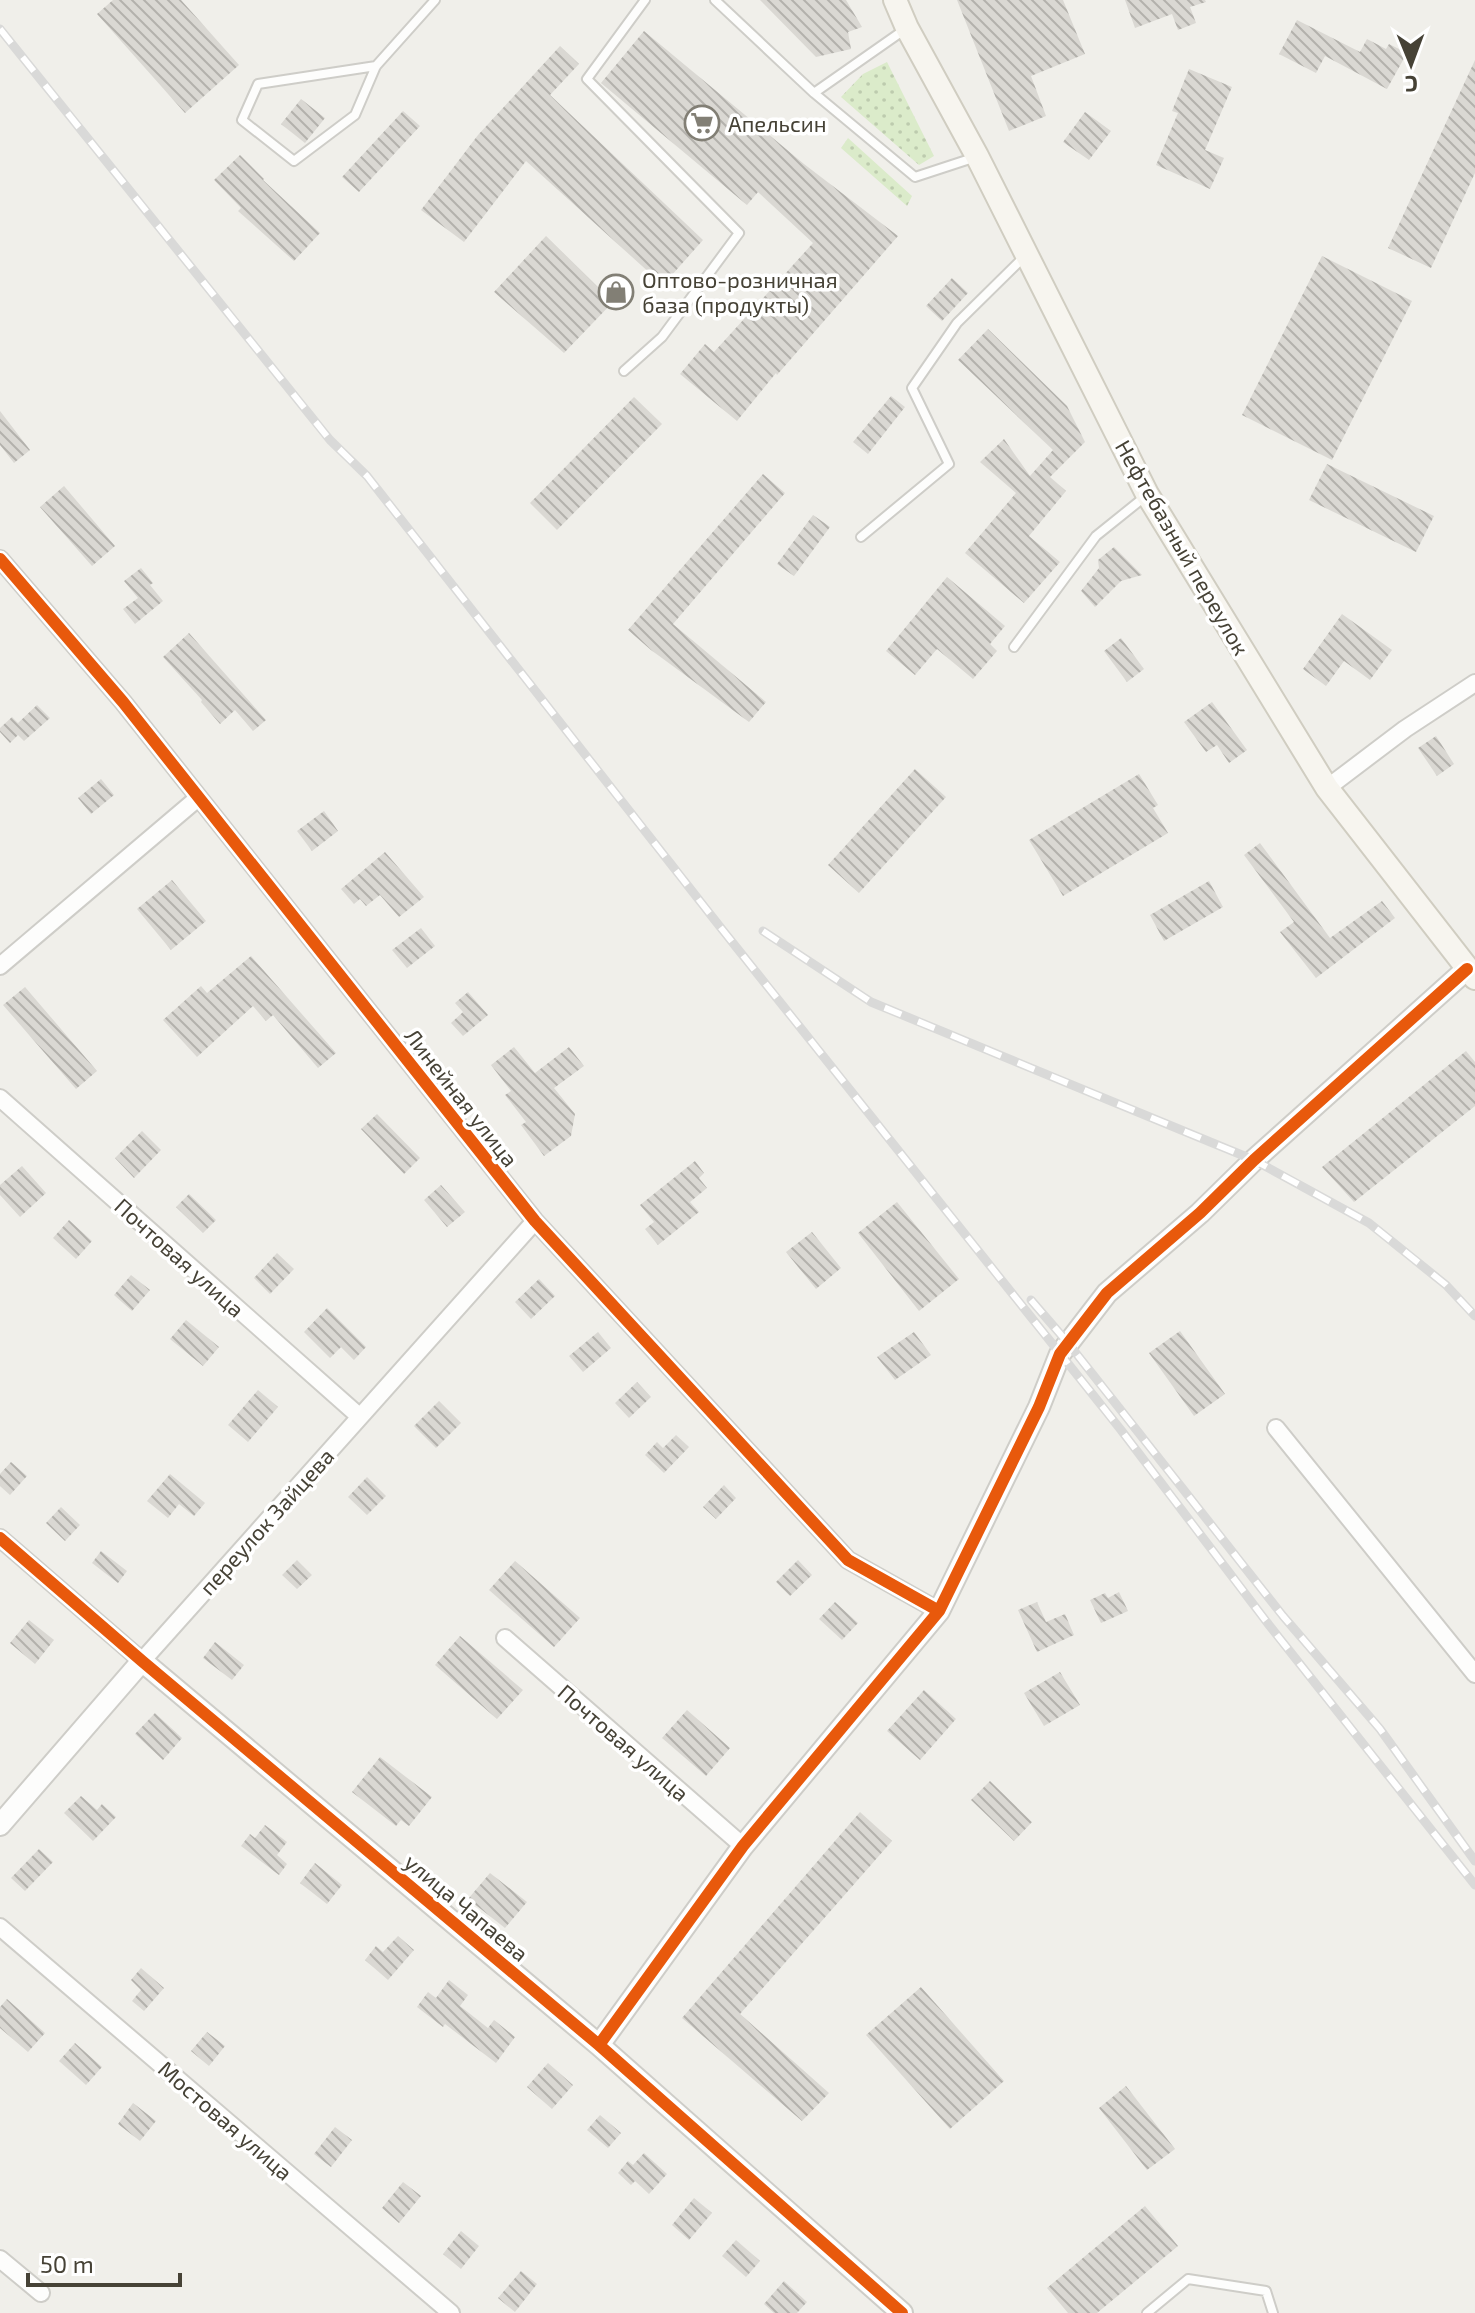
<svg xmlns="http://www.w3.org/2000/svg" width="1475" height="2313" font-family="'Exo 2',sans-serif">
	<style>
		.grass { fill: url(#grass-dots) }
		.building { fill: url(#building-back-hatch) }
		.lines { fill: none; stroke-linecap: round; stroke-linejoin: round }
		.service-casing { stroke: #cecdc8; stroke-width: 12 }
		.minor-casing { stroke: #cecdc8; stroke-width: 20 }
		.tertiary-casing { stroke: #cecdc8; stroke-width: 24 }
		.secondary-casing { stroke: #d0cdc1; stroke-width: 26 }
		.service { stroke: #fdfdfc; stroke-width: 8 }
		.minor { stroke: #fdfdfc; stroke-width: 16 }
		.tertiary { stroke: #fdfdfc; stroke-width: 20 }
		.secondary { stroke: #f7f5ef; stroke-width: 22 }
		.rail-casing { stroke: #d9d9d8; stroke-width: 9 }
		.rail { stroke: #fff; stroke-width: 6; stroke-dasharray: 18; stroke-linecap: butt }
		.cycleway-casing { stroke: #fff; stroke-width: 17 }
		.cycleway { stroke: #e8590c; stroke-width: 12 }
		.labels { text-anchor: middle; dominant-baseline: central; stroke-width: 7; stroke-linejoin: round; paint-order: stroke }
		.poi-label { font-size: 22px; fill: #464236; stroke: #fff; text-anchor: start }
		.street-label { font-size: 22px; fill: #464236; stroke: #fff }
	</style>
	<defs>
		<pattern id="grass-dots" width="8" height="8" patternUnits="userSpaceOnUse" patternTransform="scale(2)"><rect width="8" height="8" fill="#dbebca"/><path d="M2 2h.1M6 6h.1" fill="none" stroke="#bdcbae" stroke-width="1.8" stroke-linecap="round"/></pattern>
		<pattern id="building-back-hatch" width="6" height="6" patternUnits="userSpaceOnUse" patternTransform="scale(2)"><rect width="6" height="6" fill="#dad8d3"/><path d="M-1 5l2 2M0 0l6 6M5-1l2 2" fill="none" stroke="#b3b1ac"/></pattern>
	</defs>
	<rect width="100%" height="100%" fill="#f0efea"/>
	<path class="grass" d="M 887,62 L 934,156 L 919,165 L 841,97 L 863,74 Z
		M 848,138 L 912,196 L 907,206 L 841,148 Z"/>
	<path class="building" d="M 113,0 L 181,0 L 239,65 L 185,113 L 97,14 Z
		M 760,0 L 846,0 L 862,27 L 848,32 L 851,49 L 816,57 Z
		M 957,0 L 1063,0 L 1085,54 L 1031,76 L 1046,116 L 1009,131 Z
		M 1125,0 L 1205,0 L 1206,2 L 1190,7 L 1196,23 L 1178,30 L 1172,14 L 1135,28 Z
		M 1297,20 L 1360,52 L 1367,39 L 1386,49 L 1389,44 L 1407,53 L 1387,89 L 1325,56 L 1316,73 L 1279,54 Z
		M 644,31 L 804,164 L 898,236 L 777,375 L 776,373 L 737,421 L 680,374 L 705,344 L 714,352 L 813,243 L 758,192 L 747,205 L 601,83 Z
		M 560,46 L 579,64 L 550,95 L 703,240 L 663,285 L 526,161 L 464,242 L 421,210 L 478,135 Z
		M 1475,60 L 1475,173 L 1431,268 L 1388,248 Z
		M 1189,69 L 1232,87 L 1205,150 L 1224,158 L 1210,189 L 1156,165 L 1178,113 L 1172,111 Z
		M 301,99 L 325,118 L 305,143 L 281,124 Z
		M 403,111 L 420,126 L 359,192 L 342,177 Z
		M 1085,112 L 1111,131 L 1089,160 L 1063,142 Z
		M 240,155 L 264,179 L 263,180 L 320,233 L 294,261 L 238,211 L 241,208 L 214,180 Z
		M 546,236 L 613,302 L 564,353 L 494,292 Z
		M 1322,256 L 1412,301 L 1332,460 L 1242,415 Z
		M 952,278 L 968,293 L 942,321 L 926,306 Z
		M 988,329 L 1067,406 L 1085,442 L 1050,477 L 1066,491 L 1029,536 L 1060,562 L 1024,603 L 965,553 L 1016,493 L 980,462 L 1004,439 L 1030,476 L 1053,450 L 958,360 Z
		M 891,396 L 905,407 L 868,454 L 853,442 Z
		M 634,397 L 662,424 L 557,530 L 530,503 Z
		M 0,411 L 30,450 L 14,463 L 0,445 Z
		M 1327,464 L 1434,516 L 1416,552 L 1309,500 Z
		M 763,474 L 785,493 L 673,624 L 766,702 L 749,722 L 651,650 L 628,630 Z
		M 64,486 L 115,546 L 92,566 L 40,507 Z
		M 813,515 L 830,527 L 794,576 L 777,564 Z
		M 1114,547 L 1142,575 L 1121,581 L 1095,607 L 1081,591 L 1099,568 L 1098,560 Z
		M 141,568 L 153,583 L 150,585 L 163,601 L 135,624 L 123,609 L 138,598 L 124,581 Z
		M 947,577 L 1005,626 L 990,644 L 997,651 L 973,679 L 937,649 L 915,675 L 886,651 Z
		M 1342,614 L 1392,650 L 1370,680 L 1344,661 L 1326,686 L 1303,669 Z
		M 189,633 L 266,720 L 253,731 L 235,710 L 220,724 L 201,702 L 202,700 L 163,657 Z
		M 1121,638 L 1144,669 L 1127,682 L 1104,651 Z
		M 1212,702 L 1247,750 L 1229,763 L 1217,745 L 1206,752 L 1184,722 Z
		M 37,705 L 50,718 L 24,741 L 18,735 L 10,743 L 0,732 L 0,728 L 12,717 L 18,723 Z
		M 1436,736 L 1454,764 L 1437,776 L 1418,748 Z
		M 915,769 L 946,797 L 859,893 L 828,865 Z
		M 1139,774 L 1158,805 L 1153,808 L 1168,833 L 1063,896 L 1029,840 Z
		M 101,779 L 114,795 L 91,814 L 78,798 Z
		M 324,811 L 338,831 L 312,851 L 297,831 Z
		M 1260,843 L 1330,938 L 1382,901 L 1395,918 L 1316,978 L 1280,932 L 1294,922 L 1244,855 Z
		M 385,852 L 424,897 L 399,917 L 380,895 L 366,906 L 360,899 L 354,904 L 341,889 Z
		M 172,880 L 206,921 L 171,950 L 137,909 Z
		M 1209,881 L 1223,907 L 1164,941 L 1150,915 Z
		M 421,928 L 435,946 L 407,968 L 392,950 Z
		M 251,956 L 336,1053 L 318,1068 L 273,1015 L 266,1021 L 253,1006 L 197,1057 L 163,1020 L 201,986 L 207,993 Z
		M 25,987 L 97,1071 L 76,1089 L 3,1005 Z
		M 468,992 L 488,1015 L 463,1036 L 451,1023 L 463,1012 L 455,1003 Z
		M 514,1047 L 535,1073 L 569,1047 L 584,1066 L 554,1088 L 575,1114 L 571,1136 L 544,1156 L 521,1125 L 526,1122 L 505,1095 L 511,1091 L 491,1065 Z
		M 1466,1051 L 1475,1062 L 1475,1106 L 1354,1202 L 1322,1167 Z
		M 377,1114 L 420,1158 L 404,1174 L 361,1129 Z
		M 142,1131 L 161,1150 L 134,1178 L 115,1158 Z
		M 695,1161 L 704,1173 L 699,1178 L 707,1188 L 690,1202 L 699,1212 L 658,1245 L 645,1229 L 654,1222 L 640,1205 Z
		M 22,1166 L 46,1193 L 20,1217 L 0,1195 L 0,1185 Z
		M 441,1185 L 465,1212 L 447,1227 L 424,1200 Z
		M 189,1194 L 216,1220 L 203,1233 L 176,1207 Z
		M 897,1202 L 959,1279 L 919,1311 L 858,1233 Z
		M 69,1220 L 92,1241 L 76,1259 L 53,1238 Z
		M 812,1232 L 841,1268 L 816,1289 L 786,1252 Z
		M 277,1253 L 294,1269 L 270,1294 L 254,1278 Z
		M 131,1275 L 150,1290 L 132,1311 L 114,1295 Z
		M 539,1279 L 555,1296 L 531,1319 L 515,1302 Z
		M 327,1308 L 366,1347 L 354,1360 L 341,1347 L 330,1358 L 304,1332 Z
		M 186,1320 L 219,1347 L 203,1366 L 170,1339 Z
		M 1180,1331 L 1225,1394 L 1194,1416 L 1149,1353 Z
		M 598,1332 L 611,1348 L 583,1372 L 569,1356 Z
		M 914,1332 L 931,1355 L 895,1380 L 877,1357 Z
		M 637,1382 L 651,1397 L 629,1418 L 615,1403 Z
		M 258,1390 L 278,1407 L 248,1442 L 228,1425 Z
		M 439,1401 L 461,1423 L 436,1448 L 414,1426 Z
		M 676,1435 L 689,1447 L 664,1473 L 645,1455 L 657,1442 L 663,1448 Z
		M 11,1462 L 27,1476 L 10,1495 L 0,1486 L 0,1474 Z
		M 170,1474 L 205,1503 L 194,1516 L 179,1504 L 168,1518 L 147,1501 Z
		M 367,1477 L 386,1496 L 367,1515 L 348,1497 Z
		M 724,1485 L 736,1498 L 716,1519 L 703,1507 Z
		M 61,1507 L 80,1525 L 65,1541 L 46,1523 Z
		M 101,1551 L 127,1571 L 118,1583 L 92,1563 Z
		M 297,1560 L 312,1575 L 297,1589 L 282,1575 Z
		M 798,1560 L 812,1575 L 790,1596 L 776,1582 Z
		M 515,1561 L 580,1618 L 554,1647 L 489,1590 Z
		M 1119,1592 L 1128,1611 L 1101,1623 L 1090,1600 L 1105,1593 L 1108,1598 Z
		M 835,1602 L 858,1623 L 842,1640 L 819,1619 Z
		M 1037,1602 L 1046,1622 L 1065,1614 L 1074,1635 L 1037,1652 L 1018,1610 Z
		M 29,1620 L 54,1640 L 35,1664 L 10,1643 Z
		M 460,1636 L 523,1690 L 497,1719 L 435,1665 Z
		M 215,1642 L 244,1665 L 232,1680 L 203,1658 Z
		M 1060,1672 L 1080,1705 L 1044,1726 L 1024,1693 Z
		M 924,1690 L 956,1719 L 920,1760 L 887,1731 Z
		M 687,1710 L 730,1748 L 706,1776 L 662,1738 Z
		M 155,1713 L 182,1738 L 163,1760 L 135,1734 Z
		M 380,1757 L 432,1797 L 409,1826 L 401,1820 L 396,1826 L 352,1792 Z
		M 990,1781 L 1032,1822 L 1014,1841 L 971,1800 Z
		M 81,1796 L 97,1810 L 102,1804 L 116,1817 L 93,1841 L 64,1813 Z
		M 860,1812 L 892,1841 L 740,2014 L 829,2093 L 802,2121 L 682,2018 Z
		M 265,1825 L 287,1842 L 277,1855 L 287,1864 L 279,1875 L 241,1846 L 250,1834 L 255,1838 Z
		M 39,1849 L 53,1862 L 25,1891 L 11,1878 Z
		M 315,1863 L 342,1885 L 327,1904 L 300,1883 Z
		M 490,1873 L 527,1902 L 505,1928 L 468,1899 Z
		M 398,1936 L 414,1950 L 388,1980 L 365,1960 L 376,1946 L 383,1952 Z
		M 141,1968 L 164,1988 L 144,2011 L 132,2001 L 141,1990 L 131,1980 Z
		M 449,1980 L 468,1995 L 460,2006 L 488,2028 L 494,2020 L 515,2037 L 496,2063 L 445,2024 L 443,2027 L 417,2007 L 428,1992 L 436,1998 Z
		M 921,1987 L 1004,2081 L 950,2129 L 866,2035 Z
		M 7,1999 L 45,2033 L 28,2052 L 0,2028 L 0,2007 Z
		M 207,2032 L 225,2046 L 209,2066 L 191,2051 Z
		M 75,2043 L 102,2067 L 86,2085 L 59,2061 Z
		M 548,2063 L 573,2085 L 552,2109 L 527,2087 Z
		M 1126,2086 L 1175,2149 L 1147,2170 L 1099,2108 Z
		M 133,2103 L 156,2121 L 140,2141 L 118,2124 Z
		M 600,2115 L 621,2133 L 608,2148 L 587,2130 Z
		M 335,2127 L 352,2140 L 331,2167 L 314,2154 Z
		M 644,2153 L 667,2174 L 649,2194 L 635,2181 L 631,2185 L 618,2173 L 628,2161 L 633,2165 Z
		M 403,2182 L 421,2196 L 399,2223 L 382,2208 Z
		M 694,2198 L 712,2213 L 689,2240 L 672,2225 Z
		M 1145,2206 L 1178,2246 L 1097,2313 L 1068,2313 L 1047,2288 Z
		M 461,2231 L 479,2246 L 461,2269 L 443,2254 Z
		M 736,2240 L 760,2261 L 746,2277 L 722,2256 Z
		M 521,2271 L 537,2284 L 515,2312 L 498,2298 Z
		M 784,2281 L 807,2302 L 797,2313 L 774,2313 L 764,2304 Z"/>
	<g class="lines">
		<g class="service-casing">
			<path id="service" d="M 715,0 L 814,93
				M 904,30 L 814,93 L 915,177 L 976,157
				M 376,66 L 258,84 L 242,120 L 294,161 L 355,115 L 376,66 L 435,0
				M 624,371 L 662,337 L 739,233 L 587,79 L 645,0
				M 861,537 L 949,464 L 912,388 L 957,323 L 1026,255
				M 1014,647 L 1096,536 L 1147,495
				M 1147,2313 L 1188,2279 L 1266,2291 L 1273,2313"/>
		</g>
		<g class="minor-casing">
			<path id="minor" d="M 0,559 L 123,702 L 535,1221 L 848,1560 L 939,1611
				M 1327,788 L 1405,729 L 1475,683
				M 0,966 L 198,798
				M 0,1098 L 359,1416
				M 1276,1428 L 1475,1674
				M 0,1538 L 142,1661 L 535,1221
				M 505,1638 L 743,1846
				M 0,1927 L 451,2313
				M 0,2259 L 41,2293"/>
		</g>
		<g class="tertiary-casing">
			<path id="tertiary" d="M 0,1825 L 142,1661 L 599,2045 L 902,2313
				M 599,2045 L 743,1846 L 939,1611 L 1039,1407 L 1060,1354 L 1107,1293 L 1200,1213 L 1254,1160 L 1467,969"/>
		</g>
		<g class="secondary-casing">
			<path id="secondary" d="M 895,0 L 907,28 L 977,156 L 1147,494 L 1327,788 L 1475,978"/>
		</g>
		<use href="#service" class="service"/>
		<use href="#minor" class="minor"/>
		<use href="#tertiary" class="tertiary"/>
		<use href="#secondary" class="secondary"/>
		<g class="rail-casing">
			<path id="rail" d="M 0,29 L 330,440 L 367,476 L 721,928 L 1121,1430 L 1269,1625 L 1475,1885
				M 763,931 L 871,1002 L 1254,1160 L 1369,1223 L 1446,1285 L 1475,1316
				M 1031,1300 L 1068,1343 L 1283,1616 L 1380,1729 L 1475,1861"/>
		</g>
		<use href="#rail" class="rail"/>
		<g class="cycleway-casing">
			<path id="cycleway" d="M 0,559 L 123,702 L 535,1221 L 848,1560 L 939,1611
				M 0,1538 L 142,1661 L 599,2045 L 902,2313
				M 599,2045 L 743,1846 L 939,1611 L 1039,1407 L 1060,1354 L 1107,1293 L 1200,1213 L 1254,1160 L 1467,969"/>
		</g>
		<use href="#cycleway" class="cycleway"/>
	</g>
	<defs>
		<g id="supermarket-ring" transform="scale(1.8)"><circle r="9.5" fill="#fff" stroke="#827f75" stroke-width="1.5"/><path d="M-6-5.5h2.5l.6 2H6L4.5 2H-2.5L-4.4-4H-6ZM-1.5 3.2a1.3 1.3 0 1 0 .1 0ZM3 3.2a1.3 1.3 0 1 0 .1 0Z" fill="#827f75"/></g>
		<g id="shop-ring" transform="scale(1.8)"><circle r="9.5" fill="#fff" stroke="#827f75" stroke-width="1.5"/><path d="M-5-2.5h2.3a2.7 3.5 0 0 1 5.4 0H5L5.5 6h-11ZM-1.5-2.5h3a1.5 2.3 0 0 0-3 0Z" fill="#827f75"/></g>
	</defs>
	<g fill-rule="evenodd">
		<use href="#supermarket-ring" x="702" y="123"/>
		<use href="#shop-ring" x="616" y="292"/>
	</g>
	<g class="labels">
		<g class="poi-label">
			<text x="728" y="123">Апельсин</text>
			<text x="642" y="279">Оптово-розничная<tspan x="642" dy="25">база (продукты)</tspan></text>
		</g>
		<g class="street-label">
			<text transform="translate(1183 547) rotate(60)">Нефтебазный переулок</text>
			<text transform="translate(462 1097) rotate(52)">Линейная улица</text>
			<text transform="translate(180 1257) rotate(42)">Почтовая улица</text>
			<text transform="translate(266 1521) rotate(-48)">переулок Зайцева</text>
			<text transform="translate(624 1742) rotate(41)">Почтовая улица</text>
			<text transform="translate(467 1907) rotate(40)">улица Чапаева</text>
			<text transform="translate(226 2120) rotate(41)">Мостовая улица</text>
		</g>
	</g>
	<g transform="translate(1411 64) rotate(179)" stroke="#ffffff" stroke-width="6" paint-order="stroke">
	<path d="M0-6L14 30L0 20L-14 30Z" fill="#464236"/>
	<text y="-12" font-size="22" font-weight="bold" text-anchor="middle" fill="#464236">С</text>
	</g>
	<path d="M28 2273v12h152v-12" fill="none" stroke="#464236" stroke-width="4"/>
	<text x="40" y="2273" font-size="24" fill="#464236" stroke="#ffffff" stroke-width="6" paint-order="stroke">50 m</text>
</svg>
